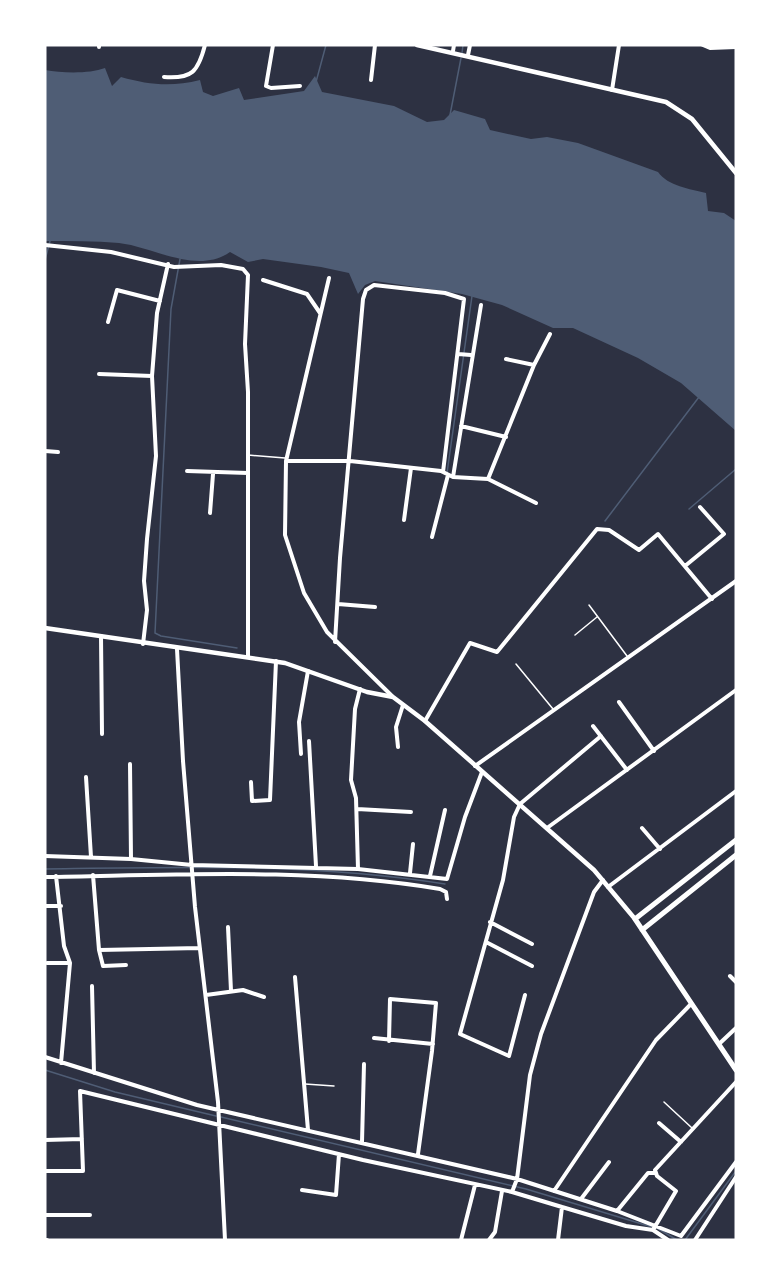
<svg xmlns="http://www.w3.org/2000/svg" width="781" height="1285" font-family="'Nunito Sans',sans-serif">
	<style>
		.water { fill: #4f5d75 }
		.lines { fill: none; stroke-linecap: round; stroke-linejoin: round }
		.stream { stroke: #4f5d75; stroke-width: 1.5 }
		.service { stroke: #fff; stroke-width: 1.5 }
		.minor { stroke: #fff; stroke-width: 4 }
		.tertiary { stroke: #fff; stroke-width: 4.5 }
		.primary { stroke: #fff; stroke-width: 5 }
	</style>
	<rect width="100%" height="100%" fill="#2d3142"/>
	<path class="water" d="M 105,68 L 112,86 L 121,77 C 149,85 172,87 200,80 L 203,92 L 213,96 L 239,88 L 244,100 L 304,91 L 315,76 L 322,92 L 394,106 L 427,122 L 444,120 L 454,110 L 485,119 L 490,130 L 531,139 L 547,137 L 578,143 L 658,172 C 668,186 690,189 706,193 L 708,211 L 724,213 L 736,221 L 736,431 L 681,383 L 638,358 L 573,328 L 553,328 L 502,305 L 462,294 L 375,281 L 365,285 L 358,294 L 349,273 L 321,267 L 263,259 L 248,262 L 230,252 C 197,275 154,247 119,243 C 95,241 69,241 45,241 L 45,70 C 62,73 89,74 105,68 Z"/>
	<g class="lines">
		<path class="stream" d="M 462,53 L 463,45
			M 316,82 L 326,45
			M 450,115 L 461,58
			M 180,259 L 171,309 L 155,633 L 161,636 L 237,648
			M 45,260 L 50,241
			M 447,473 L 472,296
			M 689,509 L 736,469
			M 605,521 L 699,397
			M 45,869 C 178,867 314,863 445,884
			M 45,1070 L 115,1092 L 216,1116
			M 221,1117 L 526,1189 L 652,1227
			M 657,1228 L 677,1240
			M 685,1240 L 736,1171"/>
		<path class="service" d="M 248,455 L 285,458
			M 589,605 L 627,656
			M 575,635 L 597,617
			M 516,664 L 553,709
			M 305,1084 L 334,1086
			M 664,1102 L 692,1128"/>
		<path class="minor" d="M 273,45 L 266,86 L 271,88 L 300,86
			M 703,45 L 710,48 L 736,47
			M 99,47 L 99,45
			M 453,51 L 454,45
			M 468,55 L 470,45
			M 164,77 C 192,79 198,72 205,45
			M 371,80 L 375,45
			M 612,90 L 619,45
			M 45,245 L 111,252 L 174,267 L 221,265 L 243,269 L 248,275 L 245,344 L 248,392 L 248,657
			M 329,278 L 286,461 L 285,535 L 304,593 L 327,632 L 392,696
			M 263,280 L 307,294 L 320,313
			M 108,322 L 117,290 L 160,301
			M 458,354 L 471,355
			M 506,359 L 534,365 L 550,334
			M 99,374 L 152,376
			M 461,426 L 506,437
			M 45,451 L 58,452
			M 286,461 L 350,461 L 441,471 L 453,477 L 488,479 L 536,503
			M 187,471 L 248,473
			M 453,477 L 481,305
			M 488,479 L 534,365
			M 210,513 L 213,474
			M 404,520 L 411,468
			M 432,537 L 448,475
			M 685,566 L 724,534 L 700,507
			M 338,604 L 375,607
			M 101,636 L 102,734
			M 335,642 L 340,558 L 363,299 L 366,290 L 374,285 L 445,293 L 464,299 L 443,472
			M 143,644 L 147,610 L 144,581 L 147,539 L 156,456 L 152,376 L 157,313 L 168,264
			M 177,649 L 183,761 L 195,907 L 218,1102 L 225,1240
			M 619,702 L 654,751
			M 425,721 L 470,643 L 497,652 L 597,529 L 609,530 L 639,550 L 658,534 L 712,599
			M 593,726 L 627,770
			M 309,741 L 316,866
			M 398,747 L 396,727 L 403,705
			M 301,754 L 299,722 L 308,671
			M 130,764 L 131,859
			M 475,766 L 736,581
			M 86,777 L 91,857
			M 251,782 L 252,801 L 270,800 L 276,661
			M 357,809 L 411,812
			M 547,828 L 736,690
			M 642,828 L 660,849
			M 45,856 L 131,859 L 192,865 L 358,869 L 447,879 L 465,817 L 482,772
			M 358,869 L 356,798 L 351,780 L 355,709 L 360,689
			M 410,873 L 413,844
			M 93,875 L 99,950
			M 56,876 L 64,946 L 70,963 L 61,1063
			M 430,876 L 445,810
			M 45,877 C 177,875 309,867 440,889 L 446,892 L 447,899
			M 608,887 L 736,791
			M 45,906 L 61,906
			M 490,922 L 532,944
			M 228,927 L 231,991
			M 486,942 L 532,966
			M 47,963 L 70,963
			M 126,965 L 103,966 L 99,950 L 200,948
			M 730,976 L 736,982
			M 295,977 L 308,1130
			M 92,986 L 94,1073
			M 206,995 L 243,990 L 264,997
			M 525,995 L 509,1056 L 460,1034 L 503,880 L 514,817 L 520,804 L 601,736
			M 374,1038 L 433,1044
			M 389,1041 L 390,999 L 436,1003 L 432,1051 L 418,1154
			M 719,1044 L 736,1028
			M 45,1057 L 197,1105 L 517,1179 L 617,1211 L 648,1173 L 655,1173
			M 659,1123 L 681,1142
			M 45,1140 L 82,1139
			M 362,1142 L 364,1064
			M 45,1171 L 83,1171 L 80,1091 L 363,1160 L 512,1192 L 562,1207 L 558,1240
			M 302,1190 L 336,1195 L 339,1154
			M 554,1191 L 656,1040 L 691,1004
			M 512,1192 L 517,1179 L 530,1075 L 541,1034 L 594,892 L 603,880
			M 581,1199 L 609,1162
			M 562,1207 L 626,1226 L 653,1230 L 668,1240
			M 617,1211 L 681,1236 L 736,1162
			M 45,1215 L 90,1215
			M 653,1230 L 676,1191 L 657,1176 L 655,1170 L 736,1082
			M 45,1240 L 47,1240
			M 461,1240 L 475,1185
			M 489,1240 L 495,1232 L 502,1191
			M 695,1240 L 736,1177"/>
		<path class="tertiary" d="M 417,45 L 666,102 L 692,119 L 736,173
			M 45,628 L 285,663 L 367,692 L 393,697 L 425,721 L 594,870 L 635,919"/>
		<path class="primary" d="M 736,840 L 635,919 L 736,1070
			M 642,930 L 736,855"/>
	</g>
	<rect width="781" height="1285" fill="none" stroke="#ffffff" stroke-width="93"/>
</svg>
